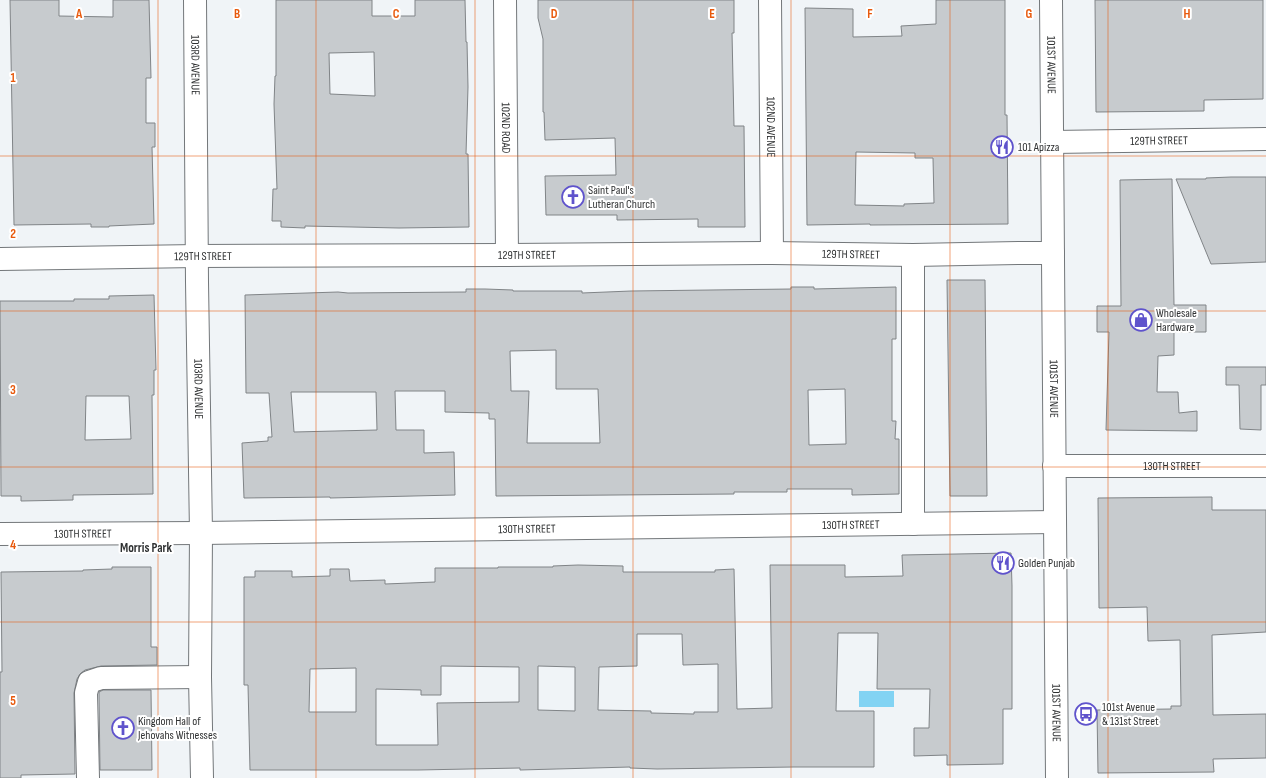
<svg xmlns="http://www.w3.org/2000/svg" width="1266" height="778" font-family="'Sofia Sans Condensed',sans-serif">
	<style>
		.water { fill: #82d3f3 }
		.building { fill: #c7cbce; stroke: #808487; fill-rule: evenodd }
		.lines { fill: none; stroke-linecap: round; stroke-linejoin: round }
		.minor-casing { stroke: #73777a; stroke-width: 24 }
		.minor { stroke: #fff; stroke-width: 22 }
		.grid { fill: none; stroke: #e8590c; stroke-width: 1; stroke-opacity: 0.55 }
		.labels { text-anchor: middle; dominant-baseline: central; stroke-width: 4; stroke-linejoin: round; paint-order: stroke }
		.street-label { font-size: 12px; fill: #2f3132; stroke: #fff }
		.poi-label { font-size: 12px; fill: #2f3132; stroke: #fff; text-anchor: start }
		.neighbourhood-label { font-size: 13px; font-weight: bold; fill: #2f3132; stroke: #fff }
		.grid-label { font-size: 13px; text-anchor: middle; font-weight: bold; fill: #e8590c; stroke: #fff; stroke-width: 4; stroke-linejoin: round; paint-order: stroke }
	</style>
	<rect width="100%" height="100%" fill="#f0f4f7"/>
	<path class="water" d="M 859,691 L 894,691 L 894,707 L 859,707 Z"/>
	<path class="building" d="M 10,0 L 59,0 L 59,16 L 113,17 L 113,0 L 149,0 L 151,78 L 146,78 L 146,123 L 155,123 L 155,147 L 152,147 L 154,224 L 109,226 L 109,227 L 91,227 L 91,224 L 14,225 Z
		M 276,0 L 372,0 L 372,16 L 415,16 L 415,0 L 465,0 L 466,42 L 467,42 L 468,87 L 466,154 L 468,154 L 469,227 L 399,228 L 305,226 L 305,228 L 281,227 L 281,221 L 272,221 L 273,189 L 277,189 L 274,104 L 275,76 L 276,76 ZM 374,52 L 375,96 L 330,94 L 329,53 Z
		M 538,0 L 734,0 L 734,33 L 732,33 L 734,126 L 744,126 L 745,227 L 698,227 L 698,219 L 617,220 L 617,215 L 546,215 L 545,176 L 616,175 L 615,138 L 545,140 L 544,112 L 543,112 L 543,39 L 538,18 Z
		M 936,0 L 1005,0 L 1005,115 L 1007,115 L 1008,224 L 870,225 L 870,224 L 807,225 L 805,8 L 853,9 L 853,37 L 902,36 L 901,26 L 936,24 ZM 856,152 L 915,153 L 915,158 L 933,158 L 934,203 L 904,204 L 904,206 L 855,205 Z
		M 1095,0 L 1263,0 L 1263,99 L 1204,100 L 1204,111 L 1096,112 Z
		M 1231,177 L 1266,177 L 1266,262 L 1211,264 L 1176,179 L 1206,179 L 1206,178 Z
		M 1172,179 L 1174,305 L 1206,305 L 1206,332 L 1174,332 L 1174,355 L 1158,356 L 1157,392 L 1178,392 L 1179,413 L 1197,411 L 1197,431 L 1106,430 L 1109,332 L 1097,332 L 1097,306 L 1121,306 L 1120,180 Z
		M 947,280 L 985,280 L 987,496 L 950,496 Z
		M 791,287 L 814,287 L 814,289 L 896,287 L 896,339 L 892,339 L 892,421 L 896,421 L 895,439 L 899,439 L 899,494 L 852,495 L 852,489 L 787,489 L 787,492 L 734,492 L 734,494 L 496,496 L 495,419 L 489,419 L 489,413 L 445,412 L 445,391 L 395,391 L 396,430 L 424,430 L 424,453 L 454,452 L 455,495 L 330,498 L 330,497 L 244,498 L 242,443 L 268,441 L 268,437 L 272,437 L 269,393 L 246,393 L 245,295 L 338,292 L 348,293 L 466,292 L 466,289 L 485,289 L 513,290 L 513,291 L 582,291 L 582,293 L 631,291 L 791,289 ZM 556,350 L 556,389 L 598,389 L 600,443 L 527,443 L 529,391 L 511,391 L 510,351 ZM 845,389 L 846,444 L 809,445 L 808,390 ZM 291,392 L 376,392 L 377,430 L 294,432 Z
		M 154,295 L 156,370 L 154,370 L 154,395 L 152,395 L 153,494 L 73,495 L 73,500 L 21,501 L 21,496 L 1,496 L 0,301 L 74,301 L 74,299 L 109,299 L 109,296 ZM 86,396 L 129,396 L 131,439 L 85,440 Z
		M 1226,367 L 1266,367 L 1266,385 L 1261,385 L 1261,430 L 1240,429 L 1239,385 L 1226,385 Z
		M 1212,497 L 1212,510 L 1266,510 L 1266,632 L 1212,635 L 1213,715 L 1266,714 L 1266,758 L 1213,759 L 1214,772 L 1098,773 L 1097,710 L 1171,709 L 1171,706 L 1181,706 L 1180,640 L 1148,641 L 1147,607 L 1099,608 L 1098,498 Z
		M 1011,553 L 1012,586 L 1012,709 L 1003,709 L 1003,764 L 947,765 L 947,755 L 914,756 L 914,728 L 929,728 L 930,689 L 877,689 L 878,633 L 838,633 L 836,711 L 874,711 L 874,767 L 794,767 L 657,769 L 630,768 L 630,767 L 520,770 L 520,768 L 418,770 L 250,770 L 248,685 L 244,685 L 244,577 L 255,577 L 255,571 L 292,571 L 292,577 L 330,576 L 330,569 L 349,569 L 350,581 L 385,580 L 385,584 L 435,582 L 435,568 L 498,568 L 498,567 L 553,567 L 553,566 L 578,565 L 623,566 L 623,572 L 715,572 L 715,570 L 734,569 L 737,709 L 772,708 L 770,565 L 845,565 L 845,577 L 903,576 L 902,555 ZM 637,634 L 682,634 L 683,665 L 718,664 L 718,712 L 694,712 L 694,714 L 651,713 L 651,711 L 598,710 L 599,667 L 637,666 ZM 441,666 L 519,667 L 519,702 L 437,703 L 438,745 L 376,745 L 376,689 L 421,690 L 421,695 L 441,695 ZM 538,666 L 575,667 L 575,711 L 538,710 ZM 356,668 L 356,712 L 309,712 L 310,669 Z
		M 112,567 L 151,567 L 151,647 L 157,647 L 157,665 L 101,666 L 85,670 L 80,674 L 77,679 L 74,693 L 75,774 L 21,775 L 21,778 L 0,778 L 0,672 L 2,672 L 1,572 L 83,571 L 83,570 L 112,569 Z
		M 103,690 L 151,690 L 152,770 L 100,770 L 99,695 L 99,692 Z"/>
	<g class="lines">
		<g class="minor-casing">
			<g id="minor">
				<path id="s1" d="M 195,0 L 197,282 L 201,533 L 200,677 L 202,778"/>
				<path id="s2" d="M 505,0 L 507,255"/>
				<path id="s3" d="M 770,0 L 772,253"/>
				<path id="s4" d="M 1051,0 L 1057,778"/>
				<path id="s5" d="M 1052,142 L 1266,139"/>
				<path id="s6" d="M 0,259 L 197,256 L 507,255 L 772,253 L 913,255 L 1022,253 L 1053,253"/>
				<path id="s7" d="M 1054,466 L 1266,466"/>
				<path d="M 913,524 L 913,255"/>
				<path id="s8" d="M 0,534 L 201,533 L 1055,522"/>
				<path d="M 88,778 L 86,693 L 89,682 L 101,678 L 200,677"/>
			</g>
		</g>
		<use href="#minor" class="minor"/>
	</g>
	<path class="grid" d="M 158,0 L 158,778M 316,0 L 316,778M 475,0 L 475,778M 633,0 L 633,778M 791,0 L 791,778M 950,0 L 950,778M 1108,0 L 1108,778M 0,156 L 1266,156M 0,311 L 1266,311M 0,467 L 1266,467M 0,622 L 1266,622"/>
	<defs>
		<g id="restaurant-ring" transform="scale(1.15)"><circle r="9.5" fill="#fff" stroke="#5f53cc" stroke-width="1.5"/><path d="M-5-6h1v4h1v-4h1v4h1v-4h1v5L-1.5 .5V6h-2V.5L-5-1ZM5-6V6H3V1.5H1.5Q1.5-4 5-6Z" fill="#5f53cc"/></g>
		<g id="church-ring" transform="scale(1.15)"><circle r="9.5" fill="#fff" stroke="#5f53cc" stroke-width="1.5"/><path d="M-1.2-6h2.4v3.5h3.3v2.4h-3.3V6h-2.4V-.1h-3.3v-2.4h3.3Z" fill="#5f53cc"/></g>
		<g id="shop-ring" transform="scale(1.15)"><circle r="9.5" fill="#fff" stroke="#5f53cc" stroke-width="1.5"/><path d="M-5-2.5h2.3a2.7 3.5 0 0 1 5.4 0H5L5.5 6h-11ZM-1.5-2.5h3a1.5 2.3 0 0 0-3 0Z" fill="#5f53cc"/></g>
		<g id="bus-ring" transform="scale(1.15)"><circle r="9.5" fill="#fff" stroke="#5f53cc" stroke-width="1.5"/><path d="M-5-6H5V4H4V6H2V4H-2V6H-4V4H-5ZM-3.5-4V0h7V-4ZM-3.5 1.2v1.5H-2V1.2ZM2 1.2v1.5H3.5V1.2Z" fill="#5f53cc"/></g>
	</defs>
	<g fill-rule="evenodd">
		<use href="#restaurant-ring" x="1002" y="147"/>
		<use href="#church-ring" x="573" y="197"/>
		<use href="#shop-ring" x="1141" y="320"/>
		<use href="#restaurant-ring" x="1003" y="563"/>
		<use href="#bus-ring" x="1086" y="714"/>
		<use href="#church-ring" x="123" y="728"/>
	</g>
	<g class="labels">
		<g class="street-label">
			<text stroke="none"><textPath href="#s1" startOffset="65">103RD AVENUE</textPath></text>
			<text stroke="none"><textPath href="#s4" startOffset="65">101ST AVENUE</textPath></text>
			<text stroke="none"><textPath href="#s3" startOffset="127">102ND AVENUE</textPath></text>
			<text stroke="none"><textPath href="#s2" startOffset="128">102ND ROAD</textPath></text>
			<text stroke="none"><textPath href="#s5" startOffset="107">129TH STREET</textPath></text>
			<text stroke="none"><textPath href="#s6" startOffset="851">129TH STREET</textPath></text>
			<text stroke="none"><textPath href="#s6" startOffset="527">129TH STREET</textPath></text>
			<text stroke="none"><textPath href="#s6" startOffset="203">129TH STREET</textPath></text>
			<text stroke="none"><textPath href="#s1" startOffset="389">103RD AVENUE</textPath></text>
			<text stroke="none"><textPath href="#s4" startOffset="389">101ST AVENUE</textPath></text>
			<text stroke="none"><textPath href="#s7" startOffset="118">130TH STREET</textPath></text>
			<text stroke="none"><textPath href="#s8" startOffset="851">130TH STREET</textPath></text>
			<text stroke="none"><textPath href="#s8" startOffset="527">130TH STREET</textPath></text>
			<text stroke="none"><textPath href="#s8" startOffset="83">130TH STREET</textPath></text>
			<text stroke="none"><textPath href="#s4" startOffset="713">101ST AVENUE</textPath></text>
		</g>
		<g class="poi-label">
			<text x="1018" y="147">101 Apizza</text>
			<text x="588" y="190">Saint Paul's<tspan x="588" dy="14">Lutheran Church</tspan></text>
			<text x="1156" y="313">Wholesale<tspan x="1156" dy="14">Hardware</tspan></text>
			<text x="1018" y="563">Golden Punjab</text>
			<text x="1102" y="707">101st Avenue<tspan x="1102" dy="14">&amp; 131st Street</tspan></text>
			<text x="138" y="721">Kingdom Hall of<tspan x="138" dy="14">Jehovahs Witnesses</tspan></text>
		</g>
		<g class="neighbourhood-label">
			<text x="146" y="548">Morris Park</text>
		</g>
	</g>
	<g class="grid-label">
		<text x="79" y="18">A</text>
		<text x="237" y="18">B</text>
		<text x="396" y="18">C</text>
		<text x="554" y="18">D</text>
		<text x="712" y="18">E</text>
		<text x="870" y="18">F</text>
		<text x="1029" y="18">G</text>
		<text x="1187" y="18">H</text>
		<text x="13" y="82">1</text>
		<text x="13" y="238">2</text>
		<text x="13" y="394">3</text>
		<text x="13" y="549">4</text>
		<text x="13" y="705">5</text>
	</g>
</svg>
